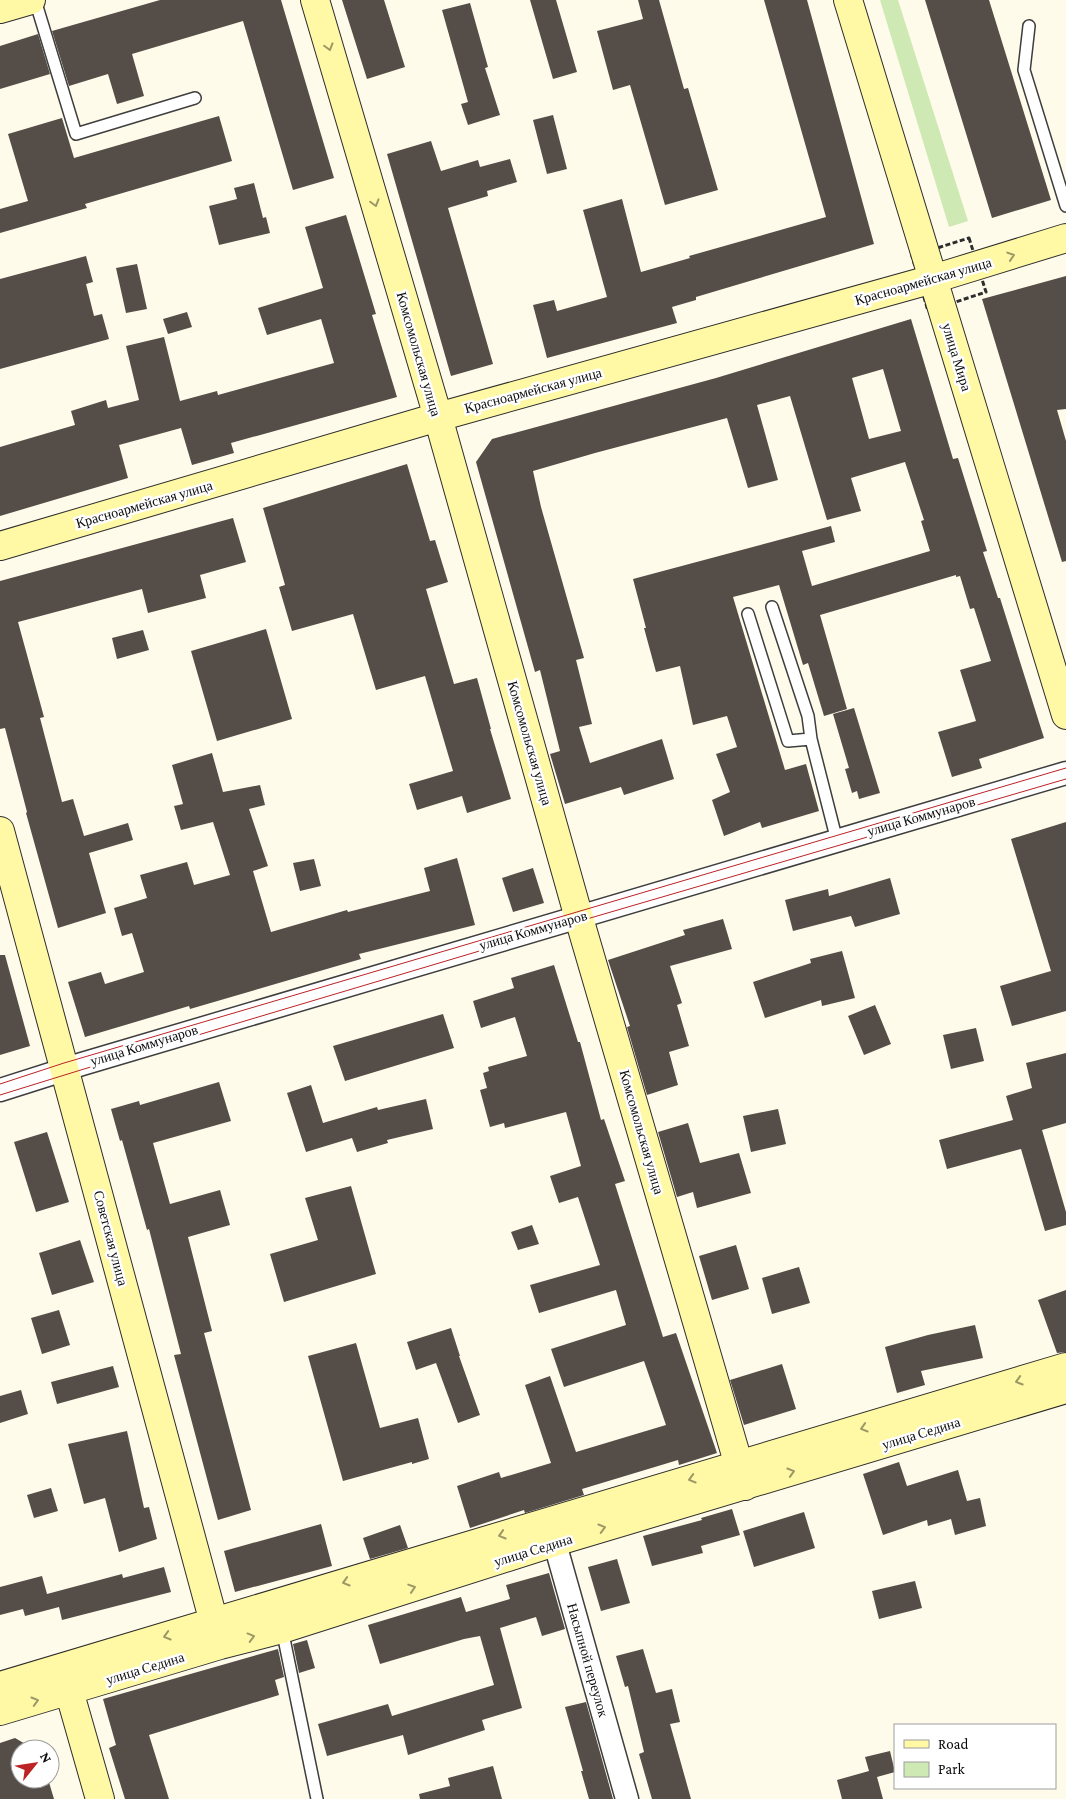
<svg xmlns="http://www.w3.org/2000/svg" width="1066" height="1799" font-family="'Crimson Pro',serif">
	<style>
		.green { fill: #cee9b4 }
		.building { fill: #544d48; fill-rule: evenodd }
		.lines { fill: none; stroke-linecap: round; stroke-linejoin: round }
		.lane-casing { stroke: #3e3e3e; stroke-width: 14 }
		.street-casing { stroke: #3e3e3e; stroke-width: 25 }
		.secondary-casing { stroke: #2d2d2d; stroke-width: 30 }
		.path { stroke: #2d2d2d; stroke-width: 3; stroke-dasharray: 5 2.5; stroke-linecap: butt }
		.lane { stroke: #fff; stroke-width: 11 }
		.street { stroke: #fff; stroke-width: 22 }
		.secondary { stroke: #fff8a5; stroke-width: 28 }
		.tram { stroke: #bd2224; stroke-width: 1 }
		.oneway { stroke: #9d9967 }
		.labels { text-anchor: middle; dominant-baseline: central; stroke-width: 5; stroke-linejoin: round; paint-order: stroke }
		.street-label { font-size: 14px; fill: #0b0b0b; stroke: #fff }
	</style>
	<rect width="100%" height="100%" fill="#fffbea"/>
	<path class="green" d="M 880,0 L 898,0 L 968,221 L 949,227 Z"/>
	<path class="building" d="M 160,0 L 281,0 L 334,178 L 293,190 L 243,21 L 132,54 L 144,96 L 117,104 L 108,74 L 69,86 L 52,31 Z
		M 342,0 L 384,0 L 405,67 L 367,79 Z
		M 530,0 L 556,0 L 577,72 L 553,79 Z
		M 638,0 L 659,0 L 684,89 L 688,88 L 718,190 L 665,205 L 630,85 L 613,90 L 597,31 L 643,19 Z
		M 764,0 L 807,0 L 874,244 L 696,297 L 696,300 L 672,307 L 677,323 L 547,358 L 533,305 L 554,300 L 557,311 L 607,297 L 583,210 L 622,199 L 641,272 L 690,258 L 689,256 L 826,217 Z
		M 925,0 L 989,0 L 1051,200 L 992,218 Z
		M 470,3 L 488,67 L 485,68 L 500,115 L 468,125 L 461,104 L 468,102 L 442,10 Z
		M 38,34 L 50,74 L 0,89 L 0,46 Z
		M 553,115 L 567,169 L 547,174 L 533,120 Z
		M 219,116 L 232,161 L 85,204 L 87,208 L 0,233 L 0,209 L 28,201 L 8,134 L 62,118 L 74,158 Z
		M 431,141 L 441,171 L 478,160 L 480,167 L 510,159 L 517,182 L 487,191 L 488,196 L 448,208 L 493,364 L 451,376 L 387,154 Z
		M 254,183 L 263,218 L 266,217 L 270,233 L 219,245 L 209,206 L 237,199 L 234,188 Z
		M 346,215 L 376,314 L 372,315 L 397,397 L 231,443 L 234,453 L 192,465 L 181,428 L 119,445 L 128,478 L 0,516 L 0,447 L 75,425 L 71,411 L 106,400 L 108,408 L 139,400 L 126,346 L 164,337 L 180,401 L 217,391 L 218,395 L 334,363 L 321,319 L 267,335 L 258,308 L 323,288 L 305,227 Z
		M 86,256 L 93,282 L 86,284 L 94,316 L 102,314 L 109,339 L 0,369 L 0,279 Z
		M 137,264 L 147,309 L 126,313 L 116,268 Z
		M 1066,276 L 1066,409 L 1057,410 L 1066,441 L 1066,561 L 1062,562 L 982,299 Z
		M 187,312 L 192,327 L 168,334 L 163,319 Z
		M 911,319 L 953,459 L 958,458 L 987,551 L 983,552 L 998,598 L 1000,598 L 1044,738 L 979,759 L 982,768 L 952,777 L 938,732 L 976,721 L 960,670 L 991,661 L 974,608 L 970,609 L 960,576 L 956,577 L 956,575 L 820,615 L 847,709 L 824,716 L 808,663 L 803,665 L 779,585 L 733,597 L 785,770 L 806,764 L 819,811 L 762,828 L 760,822 L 724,836 L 712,800 L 730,792 L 716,754 L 737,747 L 727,716 L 693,725 L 680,666 L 656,672 L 644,628 L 646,628 L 633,579 L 831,526 L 835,542 L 802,551 L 812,586 L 930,551 L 921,521 L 924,520 L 905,462 L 851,478 L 861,511 L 827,520 L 790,396 L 757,405 L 778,480 L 748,488 L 727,418 L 595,453 L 533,471 L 541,507 L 584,658 L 576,660 L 592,724 L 579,727 L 590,763 L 662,739 L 674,779 L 624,795 L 621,787 L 565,804 L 550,754 L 560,751 L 540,670 L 535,672 L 476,462 L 492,439 L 716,378 ZM 883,369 L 901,431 L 869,439 L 852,378 Z
		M 407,464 L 430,541 L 435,540 L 448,582 L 426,589 L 454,684 L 477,678 L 491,729 L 490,729 L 511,799 L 467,813 L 462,796 L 417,810 L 409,784 L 453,771 L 425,676 L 376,690 L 353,614 L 292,631 L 279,587 L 285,585 L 263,508 Z
		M 233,518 L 246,562 L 200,575 L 206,598 L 148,613 L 142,589 L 18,622 L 44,717 L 40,718 L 62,802 L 73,799 L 84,836 L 128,823 L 133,840 L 89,853 L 106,913 L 58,928 L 26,813 L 27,812 L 5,728 L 0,729 L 0,581 Z
		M 266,629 L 292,719 L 217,741 L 191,651 Z
		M 143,630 L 149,650 L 117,659 L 112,638 Z
		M 854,708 L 880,793 L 859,799 L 857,791 L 852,793 L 845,769 L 849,768 L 833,714 Z
		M 212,753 L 223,792 L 260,785 L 265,805 L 249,809 L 268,866 L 253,871 L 271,932 L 347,910 L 348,912 L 430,891 L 424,868 L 457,858 L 475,925 L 359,954 L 361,959 L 190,1009 L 189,1006 L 85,1037 L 68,982 L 101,972 L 105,984 L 144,972 L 132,933 L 122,936 L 114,908 L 147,898 L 140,875 L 187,862 L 194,885 L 230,875 L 213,822 L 181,830 L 174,806 L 183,804 L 172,765 Z
		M 1066,822 L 1066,1011 L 1012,1026 L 1000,986 L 1051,971 L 1011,839 Z
		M 314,859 L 321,886 L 300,891 L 293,863 Z
		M 533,868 L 544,903 L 513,912 L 502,878 Z
		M 890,878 L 900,914 L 855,927 L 851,916 L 793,931 L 785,900 L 828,889 L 829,896 Z
		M 723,919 L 732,949 L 670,966 L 682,1003 L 677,1005 L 689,1046 L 669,1052 L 678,1085 L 647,1095 L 627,1027 L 630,1026 L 608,960 L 685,935 L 683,930 Z
		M 842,951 L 855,998 L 822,1006 L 821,1000 L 765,1018 L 753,982 L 811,963 L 810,959 Z
		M 0,955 L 5,955 L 30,1046 L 0,1055 Z
		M 554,965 L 578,1042 L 580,1042 L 601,1120 L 604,1119 L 625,1181 L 615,1184 L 663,1337 L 676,1333 L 717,1453 L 679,1465 L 678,1460 L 582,1489 L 584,1495 L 525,1513 L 524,1510 L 470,1528 L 457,1486 L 499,1472 L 501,1478 L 551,1463 L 525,1385 L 550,1376 L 576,1452 L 666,1425 L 644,1361 L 564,1387 L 551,1349 L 626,1325 L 616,1290 L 539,1313 L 530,1285 L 600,1265 L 578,1197 L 559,1203 L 550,1176 L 581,1166 L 566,1112 L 505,1128 L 504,1123 L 490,1127 L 480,1090 L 487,1088 L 483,1073 L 489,1071 L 488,1067 L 527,1056 L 515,1017 L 481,1028 L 473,1001 L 514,988 L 511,978 Z
		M 875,1005 L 891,1044 L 864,1055 L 848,1016 Z
		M 443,1014 L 454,1048 L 345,1081 L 333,1046 Z
		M 976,1028 L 984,1061 L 951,1069 L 943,1035 Z
		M 1066,1053 L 1066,1123 L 1042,1130 L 1066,1212 L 1066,1225 L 1045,1231 L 1021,1149 L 947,1169 L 939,1140 L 1013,1120 L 1006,1096 L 1032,1088 L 1026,1063 Z
		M 219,1082 L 231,1121 L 153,1143 L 170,1204 L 220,1190 L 230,1225 L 188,1237 L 212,1331 L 204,1333 L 251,1510 L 218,1520 L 174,1355 L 181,1354 L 149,1229 L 147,1230 L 122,1140 L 120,1141 L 111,1109 L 139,1101 L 140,1105 Z
		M 311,1085 L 323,1123 L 377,1107 L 378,1110 L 426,1099 L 433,1129 L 387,1140 L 388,1143 L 357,1152 L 352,1138 L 306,1152 L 287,1093 Z
		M 778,1109 L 786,1144 L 751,1152 L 743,1116 Z
		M 688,1123 L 700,1163 L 739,1153 L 751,1193 L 697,1208 L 693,1192 L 677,1197 L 658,1132 Z
		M 47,1132 L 69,1202 L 36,1212 L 14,1142 Z
		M 351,1186 L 376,1274 L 284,1302 L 270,1254 L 318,1240 L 305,1198 Z
		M 532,1225 L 539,1244 L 518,1250 L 511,1232 Z
		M 80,1240 L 94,1282 L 52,1295 L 39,1253 Z
		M 736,1245 L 749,1289 L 712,1300 L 699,1256 Z
		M 799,1267 L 810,1303 L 772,1314 L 762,1278 Z
		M 1066,1290 L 1066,1352 L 1057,1353 L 1038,1300 Z
		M 59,1310 L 70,1345 L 42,1354 L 31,1318 Z
		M 975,1325 L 983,1358 L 921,1371 L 925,1385 L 897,1393 L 885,1347 L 928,1335 Z
		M 451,1328 L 460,1356 L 459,1356 L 480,1415 L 458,1423 L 436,1363 L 416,1370 L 407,1342 Z
		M 356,1343 L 380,1428 L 418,1418 L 429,1459 L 412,1464 L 412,1462 L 343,1481 L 308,1356 Z
		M 782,1364 L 796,1409 L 744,1425 L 730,1380 Z
		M 113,1366 L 119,1387 L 57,1404 L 51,1382 Z
		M 21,1390 L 28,1414 L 0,1423 L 0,1396 Z
		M 127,1431 L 144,1508 L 149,1507 L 157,1539 L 119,1552 L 105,1498 L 84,1504 L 68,1444 Z
		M 899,1462 L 907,1486 L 958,1470 L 967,1501 L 980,1498 L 986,1526 L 955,1535 L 951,1519 L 928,1526 L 927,1520 L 883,1535 L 863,1474 Z
		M 51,1488 L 58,1511 L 34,1518 L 27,1495 Z
		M 732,1509 L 740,1535 L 701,1546 L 703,1553 L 652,1566 L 643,1536 L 702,1520 L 701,1518 Z
		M 804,1512 L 815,1548 L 754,1567 L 743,1531 Z
		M 321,1524 L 332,1566 L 235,1592 L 224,1551 Z
		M 400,1525 L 408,1548 L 370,1559 L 363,1538 Z
		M 617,1559 L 630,1603 L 601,1611 L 588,1567 Z
		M 164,1567 L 171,1592 L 62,1620 L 59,1607 L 25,1616 L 23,1609 L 0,1615 L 0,1587 L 42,1576 L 47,1594 L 122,1574 L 123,1578 Z
		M 549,1573 L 565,1629 L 542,1636 L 536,1617 L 500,1628 L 522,1708 L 482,1720 L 485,1730 L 408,1755 L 403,1735 L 327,1756 L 318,1724 L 388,1704 L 392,1716 L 494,1685 L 480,1636 L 464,1639 L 380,1664 L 368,1625 L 461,1597 L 466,1612 L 510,1599 L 506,1585 Z
		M 915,1581 L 922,1608 L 879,1619 L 872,1591 Z
		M 307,1640 L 315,1668 L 299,1673 L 293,1644 Z
		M 278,1649 L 284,1677 L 275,1680 L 279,1695 L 149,1735 L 169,1799 L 125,1799 L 109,1748 L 116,1745 L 103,1699 Z
		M 643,1649 L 656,1693 L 672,1689 L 680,1722 L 670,1724 L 691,1799 L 652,1799 L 639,1754 L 644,1752 L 628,1686 L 625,1687 L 616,1656 Z
		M 586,1702 L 613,1799 L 589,1799 L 581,1771 L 583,1771 L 565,1707 Z
		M 15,1738 L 34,1749 L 20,1749 L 20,1779 L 48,1779 L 54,1799 L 0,1799 L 0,1743 Z
		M 890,1751 L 895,1772 L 877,1777 L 883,1799 L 842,1799 L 837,1780 L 869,1771 L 865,1757 Z
		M 493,1766 L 502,1799 L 420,1799 L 419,1794 L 450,1786 L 448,1778 Z"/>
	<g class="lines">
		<g class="lane-casing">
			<path id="lane" d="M 35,0 L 76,134 L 195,98
				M 1029,26 L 1024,70 L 1066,206
				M 772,607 L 808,716 L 811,739 L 837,841
				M 748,614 L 788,741 L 811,739
				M 282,1629 L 317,1799"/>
		</g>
		<g class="street-casing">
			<path id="street" d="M 0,1090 L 82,1064 L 1066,773
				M 550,1526 L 627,1799"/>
		</g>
		<g class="secondary-casing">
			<path id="secondary" d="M 315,0 L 438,417 L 581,925 L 745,1486
				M 848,0 L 1066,715
				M 0,9 L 31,0
				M 0,546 L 438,417 L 933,279 L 1066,238
				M 0,831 L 219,1641
				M 64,1673 L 100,1799
				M 0,1686 L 1066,1367
				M 0,1711 L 220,1645 L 282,1629 L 555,1542 L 1066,1389"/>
		</g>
		<path class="path" d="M 969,238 L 986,292 L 928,311 L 912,256 Z"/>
		<use href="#lane" class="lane"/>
		<use href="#street" class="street"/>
		<use href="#secondary" class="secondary"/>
		<path class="tram" d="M 0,1084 L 64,1063 L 1066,768
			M 0,1095 L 84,1069 L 580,921 L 1066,779"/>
	</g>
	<defs><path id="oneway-chevron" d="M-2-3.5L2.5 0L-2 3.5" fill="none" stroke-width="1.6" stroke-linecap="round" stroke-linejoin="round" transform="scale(1.25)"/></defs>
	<g class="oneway">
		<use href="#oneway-chevron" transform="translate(329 47) rotate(74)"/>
		<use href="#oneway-chevron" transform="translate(375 203) rotate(74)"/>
		<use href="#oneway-chevron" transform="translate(1011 256) rotate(-18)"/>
		<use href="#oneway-chevron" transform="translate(1019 1381) rotate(163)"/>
		<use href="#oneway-chevron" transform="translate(864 1428) rotate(163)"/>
		<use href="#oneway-chevron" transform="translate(791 1472) rotate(-17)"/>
		<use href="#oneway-chevron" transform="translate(692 1479) rotate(164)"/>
		<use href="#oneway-chevron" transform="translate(602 1528) rotate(-16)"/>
		<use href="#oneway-chevron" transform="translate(502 1535) rotate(163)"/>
		<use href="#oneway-chevron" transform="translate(346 1582) rotate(163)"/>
		<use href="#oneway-chevron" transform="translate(412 1588) rotate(-18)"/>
		<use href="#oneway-chevron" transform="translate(167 1636) rotate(164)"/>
		<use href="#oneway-chevron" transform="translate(251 1637) rotate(-15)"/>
		<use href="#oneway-chevron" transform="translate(35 1701) rotate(-16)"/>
	</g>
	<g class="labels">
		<g class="street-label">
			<text transform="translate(923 281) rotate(-16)">Красноармейская улица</text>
			<text transform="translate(419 354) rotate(74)">Комсомольская улица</text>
			<text transform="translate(957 357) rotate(73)">улица Мира</text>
			<text transform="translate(533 390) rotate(-15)">Красноармейская улица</text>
			<text transform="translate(144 504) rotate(-16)">Красноармейская улица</text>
			<text transform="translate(530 743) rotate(74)">Комсомольская улица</text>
			<text transform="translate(921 816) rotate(-16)">улица Коммунаров</text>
			<text transform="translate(533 930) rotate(-16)">улица Коммунаров</text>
			<text transform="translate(144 1045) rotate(-17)">улица Коммунаров</text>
			<text transform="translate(642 1132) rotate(74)">Комсомольская улица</text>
			<text transform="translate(111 1238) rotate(75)">Советская улица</text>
			<text transform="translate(921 1433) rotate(-17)">улица Седина</text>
			<text transform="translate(533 1550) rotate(-17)">улица Седина</text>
			<text transform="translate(588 1660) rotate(74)">Насыпной переулок</text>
			<text transform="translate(145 1668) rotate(-17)">улица Седина</text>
		</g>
	</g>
	<rect x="894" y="1724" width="162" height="65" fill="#ffffff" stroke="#9d9d9d"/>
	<rect x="904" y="1740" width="25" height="8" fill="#fff8a5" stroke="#9d9d9d"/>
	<text x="938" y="1749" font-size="15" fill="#0b0b0b">Road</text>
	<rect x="904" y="1762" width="25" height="15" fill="#cee9b4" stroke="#9d9d9d"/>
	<text x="938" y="1774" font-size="15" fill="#0b0b0b">Park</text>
	<g transform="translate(35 1764) rotate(60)"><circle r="24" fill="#ffffff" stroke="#9d9d9d"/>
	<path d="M0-4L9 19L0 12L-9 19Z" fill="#bd2224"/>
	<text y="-8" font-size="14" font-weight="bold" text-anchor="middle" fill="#0b0b0b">N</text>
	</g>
</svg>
